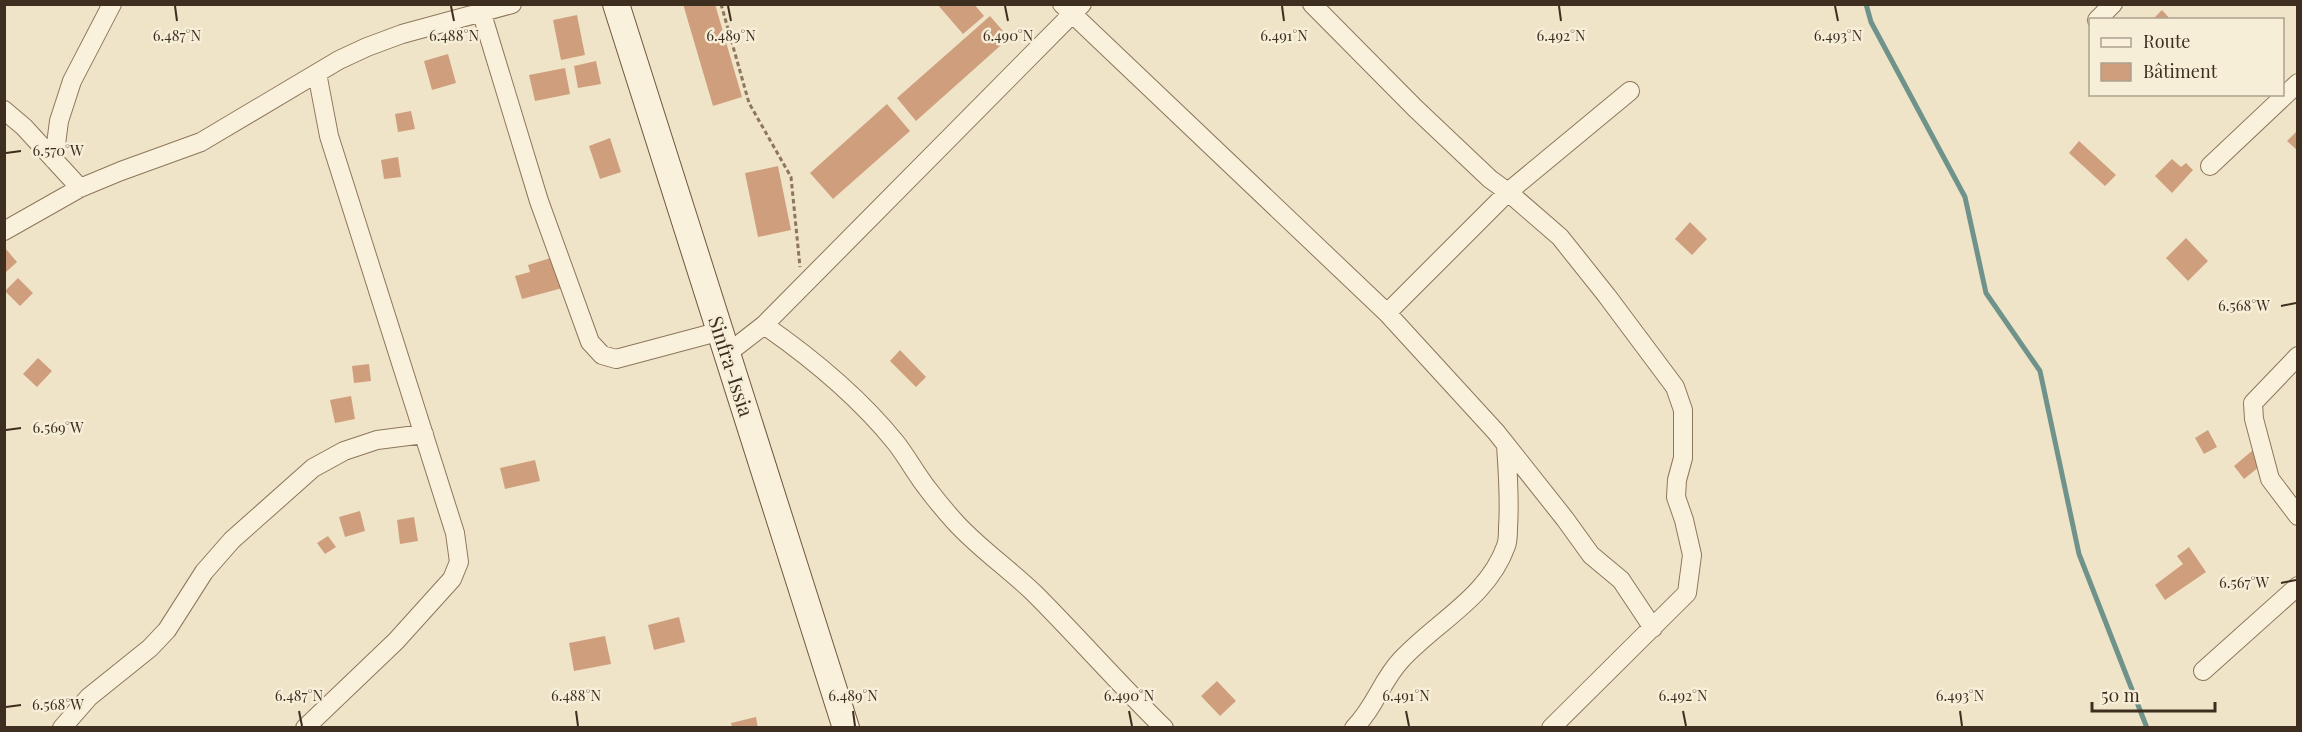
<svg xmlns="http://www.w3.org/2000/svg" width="2302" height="732" font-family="'Playfair Display',serif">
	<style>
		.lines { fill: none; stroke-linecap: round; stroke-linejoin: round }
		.stream { stroke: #6f938a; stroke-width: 5 }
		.building { fill: #cf9f7d }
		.minor-casing { stroke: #8d765c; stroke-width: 20 }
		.secondary-casing { stroke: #6f573f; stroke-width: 28 }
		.path { stroke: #8d765c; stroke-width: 3; stroke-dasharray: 4.5 3; stroke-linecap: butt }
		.minor { stroke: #faf1dc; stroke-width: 18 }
		.secondary { stroke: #faf1dc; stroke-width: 26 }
		.ticks { fill: none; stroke: #3d2e20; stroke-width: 2 }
		.labels { text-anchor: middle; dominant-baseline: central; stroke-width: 5; stroke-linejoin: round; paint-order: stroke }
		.street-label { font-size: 20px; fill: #3d2e20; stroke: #f7eed8 }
		.ticks-label { font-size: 15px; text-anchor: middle; fill: #3d2e20; stroke: #f7eed8; stroke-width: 5; stroke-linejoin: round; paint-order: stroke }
	</style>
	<rect width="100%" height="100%" fill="#f0e4c8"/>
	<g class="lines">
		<path class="stream" d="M 1866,4 L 1871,22 L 1965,197 L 1986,293 L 2040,371 L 2079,554 L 2147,728"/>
	</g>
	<path class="building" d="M 683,4 L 715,4 L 742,97 L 713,106 Z
		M 937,4 L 974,4 L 984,16 L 963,34 Z
		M 2162,10 L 2171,20 L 2152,20 Z
		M 577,15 L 585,55 L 561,60 L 553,20 Z
		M 990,16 L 1009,38 L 916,121 L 897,98 Z
		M 448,54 L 456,83 L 432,90 L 424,61 Z
		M 596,61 L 601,84 L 578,88 L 574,66 Z
		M 565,68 L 570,94 L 535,101 L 529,75 Z
		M 887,104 L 910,131 L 833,199 L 810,173 Z
		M 411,111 L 415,129 L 398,132 L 395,114 Z
		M 2298,130 L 2298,151 L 2287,141 Z
		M 610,138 L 621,172 L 600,179 L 589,146 Z
		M 2079,141 L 2116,175 L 2105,186 L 2069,153 Z
		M 398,157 L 401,177 L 384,179 L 381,160 Z
		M 2172,159 L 2181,167 L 2186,163 L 2193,170 L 2172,193 L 2155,176 Z
		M 778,166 L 791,230 L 758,237 L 745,173 Z
		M 1690,222 L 1707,239 L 1692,255 L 1675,239 Z
		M 2186,238 L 2208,261 L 2188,281 L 2166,258 Z
		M 5,248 L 17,262 L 5,273 Z
		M 557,256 L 566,287 L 522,299 L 515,276 L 530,272 L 528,265 Z
		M 18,278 L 33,293 L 20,306 L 5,291 Z
		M 900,350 L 926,377 L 916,387 L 890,361 Z
		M 38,358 L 52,371 L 37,387 L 23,374 Z
		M 369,364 L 371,381 L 354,383 L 352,366 Z
		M 351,396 L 355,419 L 335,423 L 330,400 Z
		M 2208,430 L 2217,447 L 2204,454 L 2195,438 Z
		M 2253,450 L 2264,463 L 2244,479 L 2234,466 Z
		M 535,460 L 540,481 L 505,489 L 500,468 Z
		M 360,511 L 365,531 L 345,537 L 339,517 Z
		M 414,517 L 418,541 L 400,544 L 397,520 Z
		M 328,536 L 336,547 L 325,554 L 317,543 Z
		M 2189,547 L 2206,572 L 2165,600 L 2155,585 L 2183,564 L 2177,556 Z
		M 679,617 L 685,642 L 654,650 L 648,625 Z
		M 605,636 L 611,664 L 574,671 L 569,643 Z
		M 1217,681 L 1236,701 L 1220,716 L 1201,696 Z
		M 756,717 L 758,728 L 732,728 L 731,723 Z"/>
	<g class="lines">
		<g class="minor-casing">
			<path id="minor" d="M 479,4 L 539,201 L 590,342 L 602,355 L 616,359 L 721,331
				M 1062,4 L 1387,313 L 1496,432 L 1565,519 L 1591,555 L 1621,580 L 1653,628
				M 1312,4 L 1415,108 L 1490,179 L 1508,192 L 1387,313
				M 2097,20 L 2113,4
				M 4,110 L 24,127 L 80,188
				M 54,160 L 59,121 L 72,81 L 112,4
				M 2210,166 L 2298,83
				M 4,231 L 80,188 L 121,171 L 201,142 L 339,60 L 367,47 L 402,34 L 512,4
				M 764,325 C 813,359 858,396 896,443 C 907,457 916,474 927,488 C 936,500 946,512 956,523 C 980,549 1009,569 1034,593 C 1078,637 1119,684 1164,728
				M 728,353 L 764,325 L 1082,4
				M 2298,356 L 2253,403 L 2254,419 L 2270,479 L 2298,516
				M 2203,671 L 2298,586
				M 62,728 L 89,697 L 150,648 L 167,630 L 204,572 L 232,540 L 313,468 L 344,451 L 377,440 L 424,434
				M 305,728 L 396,641 L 452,579 L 459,562 L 455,533 L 329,136 L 317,73
				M 1354,728 C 1375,707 1382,680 1401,660 C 1436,622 1488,597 1506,546 C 1508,541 1508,534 1508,528 C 1510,500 1508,473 1506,445
				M 1551,728 L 1687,593 L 1692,555 L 1684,520 L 1676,497 L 1677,480 L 1683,458 L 1683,410 L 1675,387 L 1607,296 L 1560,237 L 1508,192 L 1630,91"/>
		</g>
		<g class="secondary-casing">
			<path id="secondary" d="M 616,4 L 846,728"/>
		</g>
		<path class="path" d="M 721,4 L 749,103 L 791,177 L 800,267"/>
		<use href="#minor" class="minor"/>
		<use href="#secondary" class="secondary"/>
	</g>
	<path class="ticks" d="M 175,6 L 177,21M 451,6 L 454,21M 728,6 L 731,21M 1005,6 L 1008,21M 1282,6 L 1284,21M 1559,6 L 1561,21M 1835,6 L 1838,21M 6,153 L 21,151M 2281,306 L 2296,303M 6,430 L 21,428M 2281,583 L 2296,580M 6,707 L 21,705M 299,711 L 302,726M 576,711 L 578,726M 853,711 L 855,726M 1129,711 L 1132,726M 1406,711 L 1409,726M 1683,711 L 1686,726M 1960,711 L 1962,726"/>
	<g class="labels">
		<g class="street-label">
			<text transform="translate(732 366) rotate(72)">Sinfra-Issia</text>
		</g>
	</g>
	<g class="ticks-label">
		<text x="177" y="41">6.487°N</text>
		<text x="454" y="41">6.488°N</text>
		<text x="731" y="41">6.489°N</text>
		<text x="1008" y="41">6.490°N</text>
		<text x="1284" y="41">6.491°N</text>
		<text x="1561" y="41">6.492°N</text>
		<text x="1838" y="41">6.493°N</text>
		<text x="58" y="156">6.570°W</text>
		<text x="2244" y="311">6.568°W</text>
		<text x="58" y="433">6.569°W</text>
		<text x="2244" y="588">6.567°W</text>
		<text x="299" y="701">6.487°N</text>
		<text x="576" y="701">6.488°N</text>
		<text x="853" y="701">6.489°N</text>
		<text x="1129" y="701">6.490°N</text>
		<text x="1406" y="701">6.491°N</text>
		<text x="1683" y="701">6.492°N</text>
		<text x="1960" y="701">6.493°N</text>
		<text x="58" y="710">6.568°W</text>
	</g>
	<rect width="2302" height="732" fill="none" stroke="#3d2e20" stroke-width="12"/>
	<rect x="2089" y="18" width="195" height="78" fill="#f7eed8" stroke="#ada18e" stroke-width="1.5"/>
	<rect x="2101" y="38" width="30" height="9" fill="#faf1dc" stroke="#ada18e" stroke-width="1.5"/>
	<text x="2143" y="48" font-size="18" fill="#3d2e20">Route</text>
	<rect x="2101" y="63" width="30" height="18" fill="#cf9f7d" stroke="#ada18e" stroke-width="1.5"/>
	<text x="2143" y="78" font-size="18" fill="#3d2e20">Bâtiment</text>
	<path d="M2092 702v9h123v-9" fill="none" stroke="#3d2e20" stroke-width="3"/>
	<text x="2101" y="702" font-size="18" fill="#3d2e20" stroke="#f7eed8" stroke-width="4.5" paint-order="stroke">50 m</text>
</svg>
